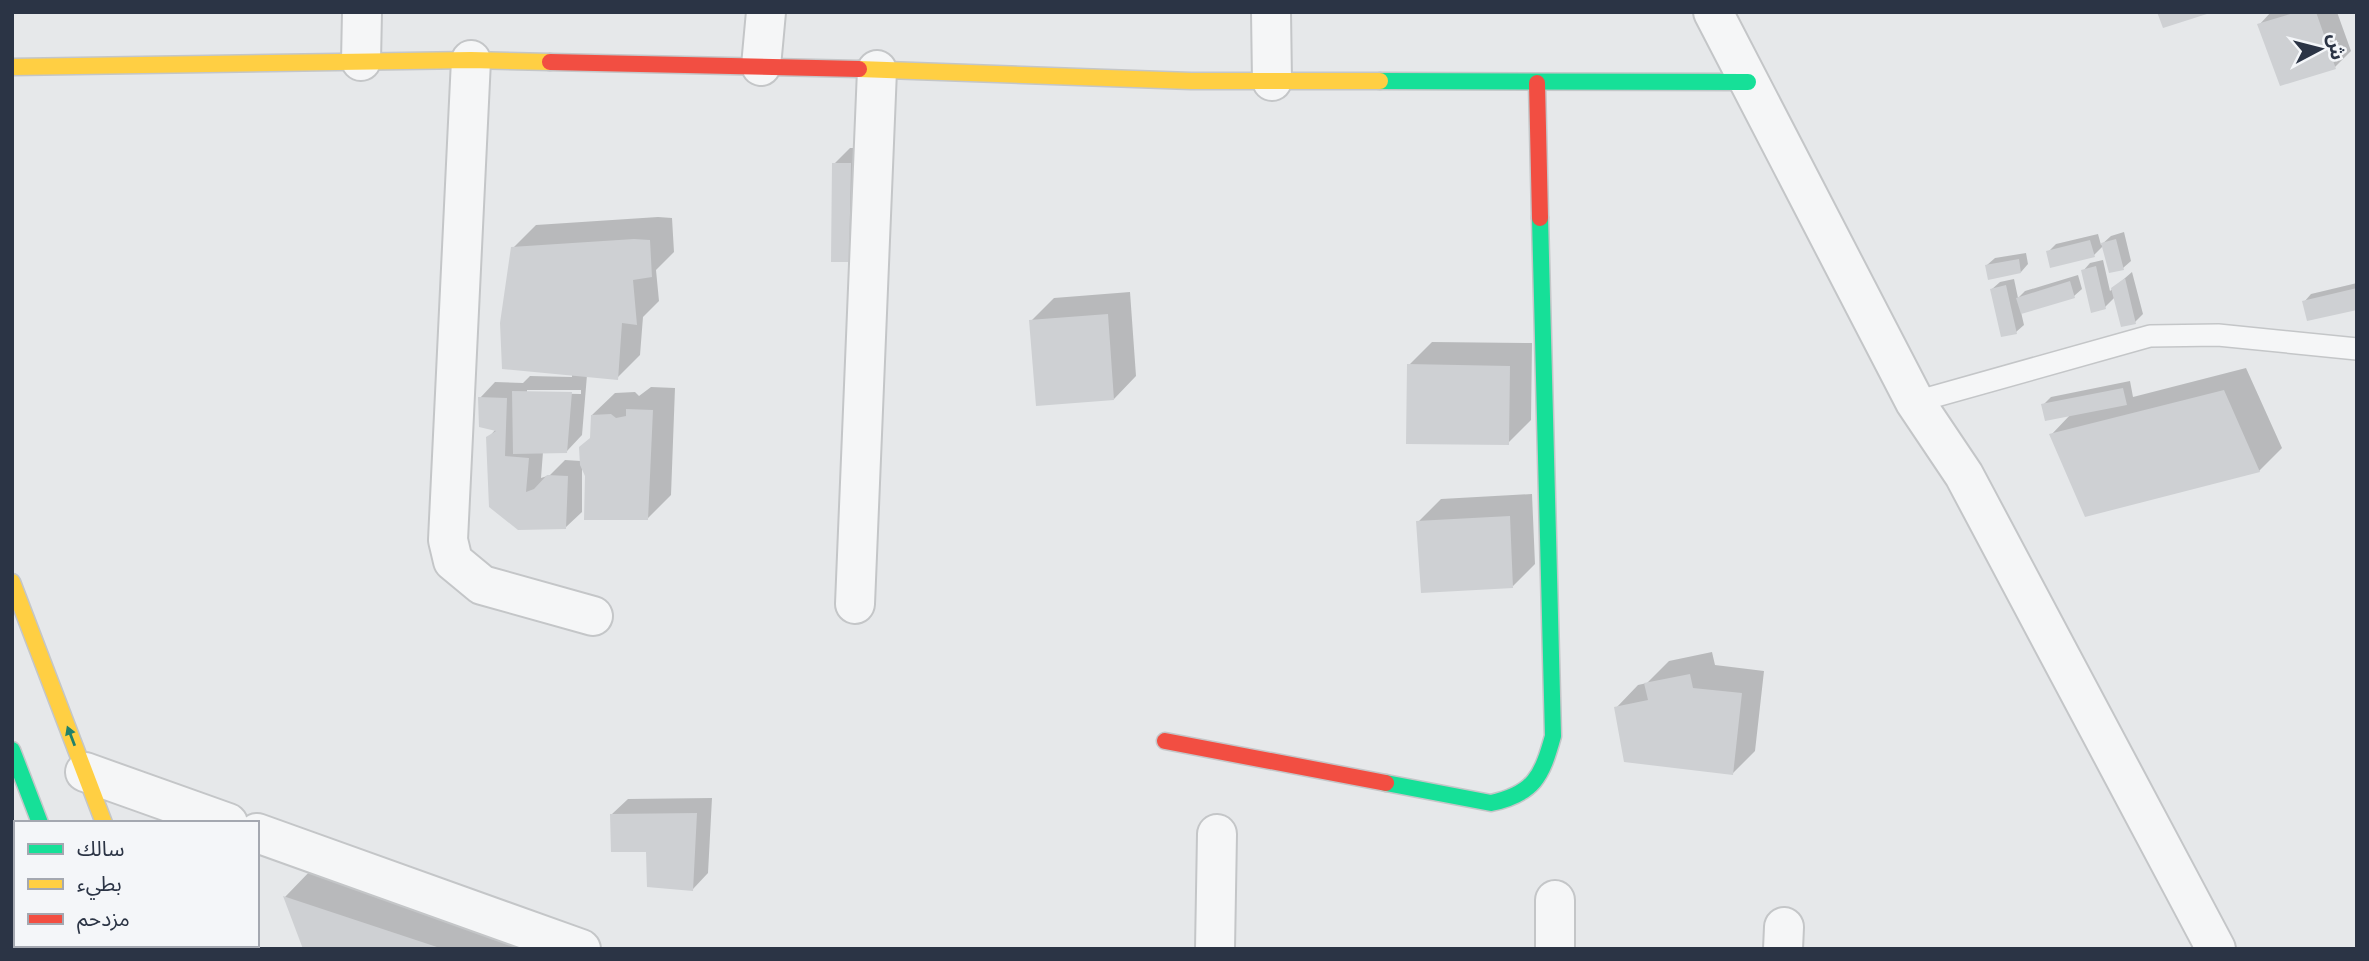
<svg xmlns="http://www.w3.org/2000/svg" width="2369" height="961" font-family="Helvetica,'Noto Sans Arabic',sans-serif">
	<style>
		.shadow { fill: #0003; fill-rule: evenodd }
		.building { fill: #ced0d3 }
		.lines { fill: none; stroke-linecap: round; stroke-linejoin: round }
		.lane-casing { stroke: #c4c6c8; stroke-width: 24 }
		.street-casing { stroke: #c4c6c8; stroke-width: 42 }
		.fast-casing { stroke: #c4c6c8; stroke-width: 19 }
		.slow-casing { stroke: #c4c6c8; stroke-width: 19 }
		.jam-casing { stroke: #c4c6c8; stroke-width: 19 }
		.lane { stroke: #f5f6f7; stroke-width: 21 }
		.street { stroke: #f5f6f7; stroke-width: 38 }
		.fast { stroke: #16e098; stroke-width: 16 }
		.slow { stroke: #ffcf43; stroke-width: 16 }
		.jam { stroke: #f24e42; stroke-width: 16 }
		.oneway { fill: #22816a }
	</style>
	<rect width="100%" height="100%" fill="#e6e8ea"/>
	<path class="shadow" d="M 2271,12 L 2337,12 L 2351,51 L 2335,67 L 2259,25 Z
		M 850,148 L 866,148 L 864,245 L 849,261 L 834,164 Z
		M 658,217 L 672,218 L 674,252 L 656,270 L 659,301 L 643,317 L 640,355 L 617,378 L 587,375 L 582,435 L 567,451 L 543,452 L 541,478 L 550,475 L 565,460 L 581,461 L 592,437 L 592,415 L 615,393 L 635,392 L 639,396 L 651,387 L 675,388 L 671,495 L 648,518 L 587,476 L 582,467 L 582,512 L 566,527 L 519,528 L 488,438 L 496,429 L 480,398 L 495,382 L 523,383 L 530,376 L 572,377 L 572,374 L 513,248 L 536,225 ZM 527,390 L 581,390 L 581,394 L 527,393 Z
		M 2124,232 L 2131,261 L 2123,268 L 2104,245 L 2094,255 L 2048,252 L 2056,244 L 2098,234 L 2101,245 L 2111,236 Z
		M 2026,253 L 2028,264 L 2021,272 L 1987,265 L 1995,258 Z
		M 2103,260 L 2110,291 L 2132,272 L 2143,314 L 2135,322 L 2115,297 L 2105,307 L 2083,271 L 2090,263 Z
		M 2078,275 L 2082,289 L 2074,296 L 2021,312 L 2024,325 L 2016,332 L 1992,289 L 2000,282 L 2014,279 L 2018,298 L 2025,291 Z
		M 2357,283 L 2357,308 L 2304,302 L 2311,294 Z
		M 1130,292 L 1136,376 L 1114,399 L 1031,321 L 1054,298 Z
		M 1432,342 L 1532,343 L 1531,420 L 1508,443 L 1409,365 Z
		M 2246,368 L 2282,448 L 2259,471 L 2051,435 L 2071,414 L 2043,405 L 2051,397 L 2130,381 L 2133,397 Z
		M 1532,494 L 1535,564 L 1513,586 L 1418,522 L 1441,499 Z
		M 1712,652 L 1715,665 L 1764,671 L 1755,751 L 1732,774 L 1616,708 L 1638,685 L 1647,683 L 1669,661 Z
		M 712,798 L 708,873 L 693,889 L 612,814 L 628,799 Z
		M 313,868 L 512,934 L 517,949 L 305,949 L 285,897 Z"/>
	<path class="building" d="M 2157,12 L 2210,12 L 2210,13 L 2163,28 Z
		M 2297,12 L 2316,12 L 2336,69 L 2280,86 L 2257,24 Z
		M 832,163 L 851,163 L 849,262 L 831,262 Z
		M 634,239 L 650,240 L 652,277 L 633,280 L 637,325 L 622,323 L 618,380 L 502,369 L 500,323 L 511,247 Z
		M 2116,239 L 2124,270 L 2109,273 L 2101,243 Z
		M 2090,240 L 2095,257 L 2050,268 L 2046,251 Z
		M 2019,259 L 2021,273 L 1988,280 L 1985,265 Z
		M 2096,266 L 2106,309 L 2091,313 L 2081,270 Z
		M 2125,278 L 2136,324 L 2121,327 L 2111,288 Z
		M 2070,281 L 2075,298 L 2021,314 L 2016,298 Z
		M 2006,285 L 2017,334 L 2001,337 L 1990,289 Z
		M 2357,288 L 2357,310 L 2307,321 L 2302,301 Z
		M 1108,314 L 1114,400 L 1036,406 L 1029,320 Z
		M 1407,364 L 1510,366 L 1509,445 L 1406,444 Z
		M 2123,388 L 2127,405 L 2045,421 L 2041,404 Z
		M 2224,390 L 2260,472 L 2085,517 L 2049,434 Z
		M 512,391 L 572,392 L 567,453 L 513,454 Z
		M 478,397 L 507,398 L 505,456 L 529,458 L 526,492 L 534,489 L 547,475 L 568,476 L 566,529 L 518,530 L 489,507 L 486,437 L 496,431 L 479,427 Z
		M 626,409 L 653,410 L 648,520 L 584,520 L 585,476 L 580,465 L 579,447 L 590,438 L 591,415 L 611,414 L 616,418 L 626,416 Z
		M 1510,516 L 1513,588 L 1421,593 L 1416,521 Z
		M 1690,674 L 1693,688 L 1742,693 L 1733,775 L 1624,762 L 1614,707 L 1648,700 L 1644,683 Z
		M 697,813 L 693,891 L 647,887 L 646,852 L 611,852 L 610,814 Z
		M 283,896 L 440,948 L 440,949 L 303,949 Z"/>
	<g class="lines">
		<g class="lane-casing">
			<path id="lane" d="M 1915,402 L 2150,336 L 2218,335 L 2357,349"/>
		</g>
		<g class="street-casing">
			<path id="street" d="M 1271,12 L 1272,81
				M 1713,12 L 1915,402 L 1964,475 L 2216,949
				M 471,60 L 448,540 L 453,561 L 482,585 L 593,616
				M 361,61 L 362,12
				M 761,66 L 766,12
				M 855,604 L 877,70
				M 85,772 L 228,823
				M 257,833 L 581,949
				M 1215,949 L 1217,834
				M 1555,949 L 1555,900
				M 1783,949 L 1784,927"/>
		</g>
		<g class="fast-casing">
			<path id="fast" d="M 1380,81 L 1748,82
				M 12,750 L 40,823
				M 1386,783 L 1491,803 C 1534,794 1542,776 1553,736 L 1540,218"/>
		</g>
		<g class="slow-casing">
			<path id="slow" d="M 12,67 L 471,60 L 550,62
				M 859,69 L 1191,81 L 1380,81
				M 12,582 L 104,823
				M 88,945 L 89,949"/>
		</g>
		<g class="jam-casing">
			<path id="jam" d="M 550,62 L 859,69
				M 1537,83 L 1540,218
				M 1165,741 L 1386,783
				M 151,945 L 152,949"/>
		</g>
		<use href="#lane" class="lane"/>
		<use href="#street" class="street"/>
		<use href="#fast" class="fast"/>
		<use href="#slow" class="slow"/>
		<use href="#jam" class="jam"/>
	</g>
	<defs><path id="oneway-solid" d="M-6-.8H1V-3.2L6.5 0L1 3.2V.8H-6Z" transform="scale(1.75)"/></defs>
	<use class="oneway" href="#oneway-solid" transform="translate(71 736) rotate(-111)"/>
	<rect width="2369" height="961" fill="none" stroke="#2b3445" stroke-width="28"/>
	<rect x="14" y="821" width="245" height="126" fill="#f4f6f9" stroke="#a4a8b1" stroke-width="2"/>
	<rect x="28" y="844" width="35" height="10" fill="#16e098" stroke="#a4a8b1" stroke-width="2"/>
	<text x="77" y="856" font-size="21" fill="#2b3445">سالك</text>
	<rect x="28" y="879" width="35" height="10" fill="#ffcf43" stroke="#a4a8b1" stroke-width="2"/>
	<text x="77" y="891" font-size="21" fill="#2b3445">بطيء</text>
	<rect x="28" y="914" width="35" height="10" fill="#f24e42" stroke="#a4a8b1" stroke-width="2"/>
	<text x="77" y="926" font-size="21" fill="#2b3445">مزدحم</text>
	<g transform="translate(2320 49) rotate(83)" stroke="#f4f6f9" stroke-width="5" paint-order="stroke">
	<path d="M0-5L12 26L0 18L-12 26Z" fill="#2b3445"/>
	<text y="-10" font-size="19" font-weight="bold" text-anchor="middle" fill="#2b3445">ش</text>
	</g>
</svg>
